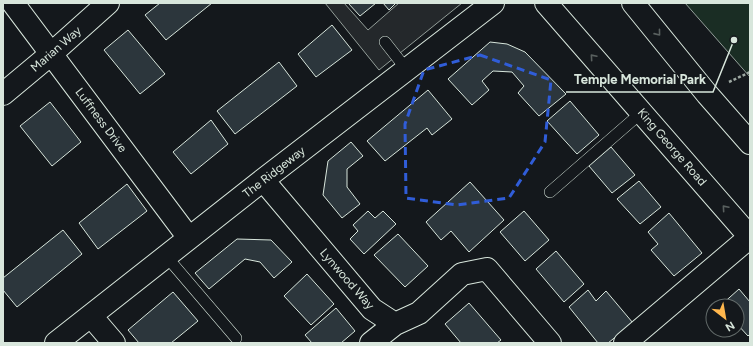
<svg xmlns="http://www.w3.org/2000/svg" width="753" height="346" font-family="Figtree,sans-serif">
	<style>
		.green { fill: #1a2d24; stroke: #939e99 }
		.parking { fill: #24282b; stroke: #939e99 }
		.building { fill: #2c363c; stroke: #d8e6dc }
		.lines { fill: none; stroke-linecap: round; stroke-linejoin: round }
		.service-casing { stroke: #d8e6dc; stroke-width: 12 }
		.minor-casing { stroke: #d8e6dc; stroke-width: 24 }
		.trunk-casing { stroke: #d8e6dc; stroke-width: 24 }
		.path { stroke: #9da8a2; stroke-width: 2.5; stroke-dasharray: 3 2; stroke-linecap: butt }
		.service { stroke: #14181c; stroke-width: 11 }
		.minor { stroke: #14181c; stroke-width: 22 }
		.trunk { stroke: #14181c; stroke-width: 22 }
		.oneway { stroke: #59605f }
		.marked { fill: none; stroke: #305dd8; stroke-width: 3; stroke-dasharray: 8 5; stroke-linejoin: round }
		.labels { text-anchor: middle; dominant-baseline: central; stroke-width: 3; stroke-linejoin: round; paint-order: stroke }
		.street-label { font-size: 12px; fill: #d8e6dc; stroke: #14181c }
		.leader { fill: none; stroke: #d8e6dc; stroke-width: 1.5 }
		.callout-dot { fill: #d8e6dc; stroke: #14181c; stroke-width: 1.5 }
		.callout-label { font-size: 13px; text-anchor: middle; font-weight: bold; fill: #d8e6dc; stroke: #14181c; stroke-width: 3; stroke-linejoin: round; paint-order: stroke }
	</style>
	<rect width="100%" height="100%" fill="#14181c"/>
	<path class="green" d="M 685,3 L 750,3 L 750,77 Z"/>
	<path class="parking" d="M 325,3 L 344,3 L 368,30 L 399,3 L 462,3 L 379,70 Z"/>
	<path class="building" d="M 160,3 L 212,3 L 166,40 L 145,15 Z
		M 348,3 L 376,3 L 360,16 Z
		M 383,3 L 396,3 L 389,10 Z
		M 332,25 L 352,50 L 316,77 L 298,54 Z
		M 128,30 L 165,74 L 140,94 L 104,50 Z
		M 490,42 L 507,44 L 525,52 L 566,94 L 539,116 L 518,93 L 524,86 L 512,72 L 493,71 L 482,81 L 489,90 L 472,105 L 448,79 Z
		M 279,62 L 297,86 L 235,134 L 217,111 Z
		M 428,90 L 452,119 L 432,135 L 427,128 L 385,161 L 367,141 Z
		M 570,101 L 599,135 L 577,154 L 547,121 Z
		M 50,102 L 81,142 L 52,166 L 20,126 Z
		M 211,120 L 228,144 L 191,174 L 173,152 Z
		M 351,142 L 363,156 L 347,169 L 347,187 L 360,204 L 342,218 L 323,195 L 328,161 Z
		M 611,147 L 635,175 L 612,193 L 589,166 Z
		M 639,181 L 661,207 L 640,224 L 617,199 Z
		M 470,182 L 504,220 L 469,252 L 451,231 L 441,240 L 426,222 Z
		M 127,184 L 147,211 L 98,249 L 79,223 Z
		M 368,211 L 375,218 L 383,211 L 396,224 L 364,254 L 350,239 L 358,231 L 353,225 Z
		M 524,211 L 549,240 L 525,261 L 500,232 Z
		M 669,213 L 702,253 L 674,276 L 651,250 L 658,244 L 648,232 Z
		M 63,230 L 82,254 L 17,307 L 3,290 L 3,278 Z
		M 398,234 L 428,266 L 405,287 L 374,255 Z
		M 237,239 L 271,240 L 292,262 L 274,278 L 260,262 L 245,259 L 209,289 L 195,273 Z
		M 556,251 L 584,284 L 564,302 L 536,269 Z
		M 307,274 L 334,304 L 311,325 L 284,296 Z
		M 739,289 L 750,302 L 750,334 L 748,336 L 737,324 L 737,306 L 720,306 Z
		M 588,290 L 596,301 L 606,291 L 633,323 L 608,343 L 598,343 L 569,307 Z
		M 173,292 L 198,321 L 171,343 L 139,343 L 128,330 Z
		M 469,303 L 501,340 L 497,343 L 461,343 L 445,324 Z
		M 336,308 L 355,331 L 341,343 L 312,343 L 305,335 Z"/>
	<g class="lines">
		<g class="service-casing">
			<path id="service" d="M 385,42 L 407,70
				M 550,192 L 642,112
				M 166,256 L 236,338"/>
		</g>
		<g class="minor-casing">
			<path id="minor" d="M 13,3 L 189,238
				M 3,94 L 51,54 L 108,3
				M 263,180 L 372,309 L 395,324 L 419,313 L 462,274 L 487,269 L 550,343
				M 91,316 L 114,343
				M 56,343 L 263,180 L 493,3
				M 371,343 L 395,324
				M 625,343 L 750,237"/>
		</g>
		<g class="trunk-casing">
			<path id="trunk" d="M 546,3 L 750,237
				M 633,3 L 707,94 L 750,143"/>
		</g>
		<path class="path" d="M 729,82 L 750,72"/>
		<use href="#service" class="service"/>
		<use href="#minor" class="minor"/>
		<use href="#trunk" class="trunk"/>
	</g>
	<defs><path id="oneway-chevron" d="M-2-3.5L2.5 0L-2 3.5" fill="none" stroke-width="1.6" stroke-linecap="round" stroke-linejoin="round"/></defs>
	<g class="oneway">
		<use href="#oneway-chevron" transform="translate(658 33) rotate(51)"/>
		<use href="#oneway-chevron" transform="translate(593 57) rotate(-131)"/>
		<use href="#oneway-chevron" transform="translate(725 208) rotate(-131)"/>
	</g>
	<path class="marked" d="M 480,55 L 551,80 L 545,142 L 509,198 L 457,205 L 406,198 L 405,124 L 424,70 Z"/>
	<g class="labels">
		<g class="street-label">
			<text transform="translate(56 49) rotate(-41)">Marian Way</text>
			<text transform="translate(101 120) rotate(53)">Luffness Drive</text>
			<text transform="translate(672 147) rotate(49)">King George Road</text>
			<text transform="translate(274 172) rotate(-38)">The Ridgeway</text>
			<text transform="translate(347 279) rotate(49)">Lynwood Way</text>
		</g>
	</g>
	<path class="leader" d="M734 40L713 92H566"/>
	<circle class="callout-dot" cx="734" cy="40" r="4"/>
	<g class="callout-label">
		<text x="640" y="84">Temple Memorial Park</text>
	</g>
	<rect width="753" height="346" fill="none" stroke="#d8e6dc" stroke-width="8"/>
	<g transform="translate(725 318) rotate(149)"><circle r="19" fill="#14181c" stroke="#626a69"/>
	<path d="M0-3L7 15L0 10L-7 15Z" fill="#ffb74d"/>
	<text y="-6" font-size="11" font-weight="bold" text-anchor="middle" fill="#d8e6dc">N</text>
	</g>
</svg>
